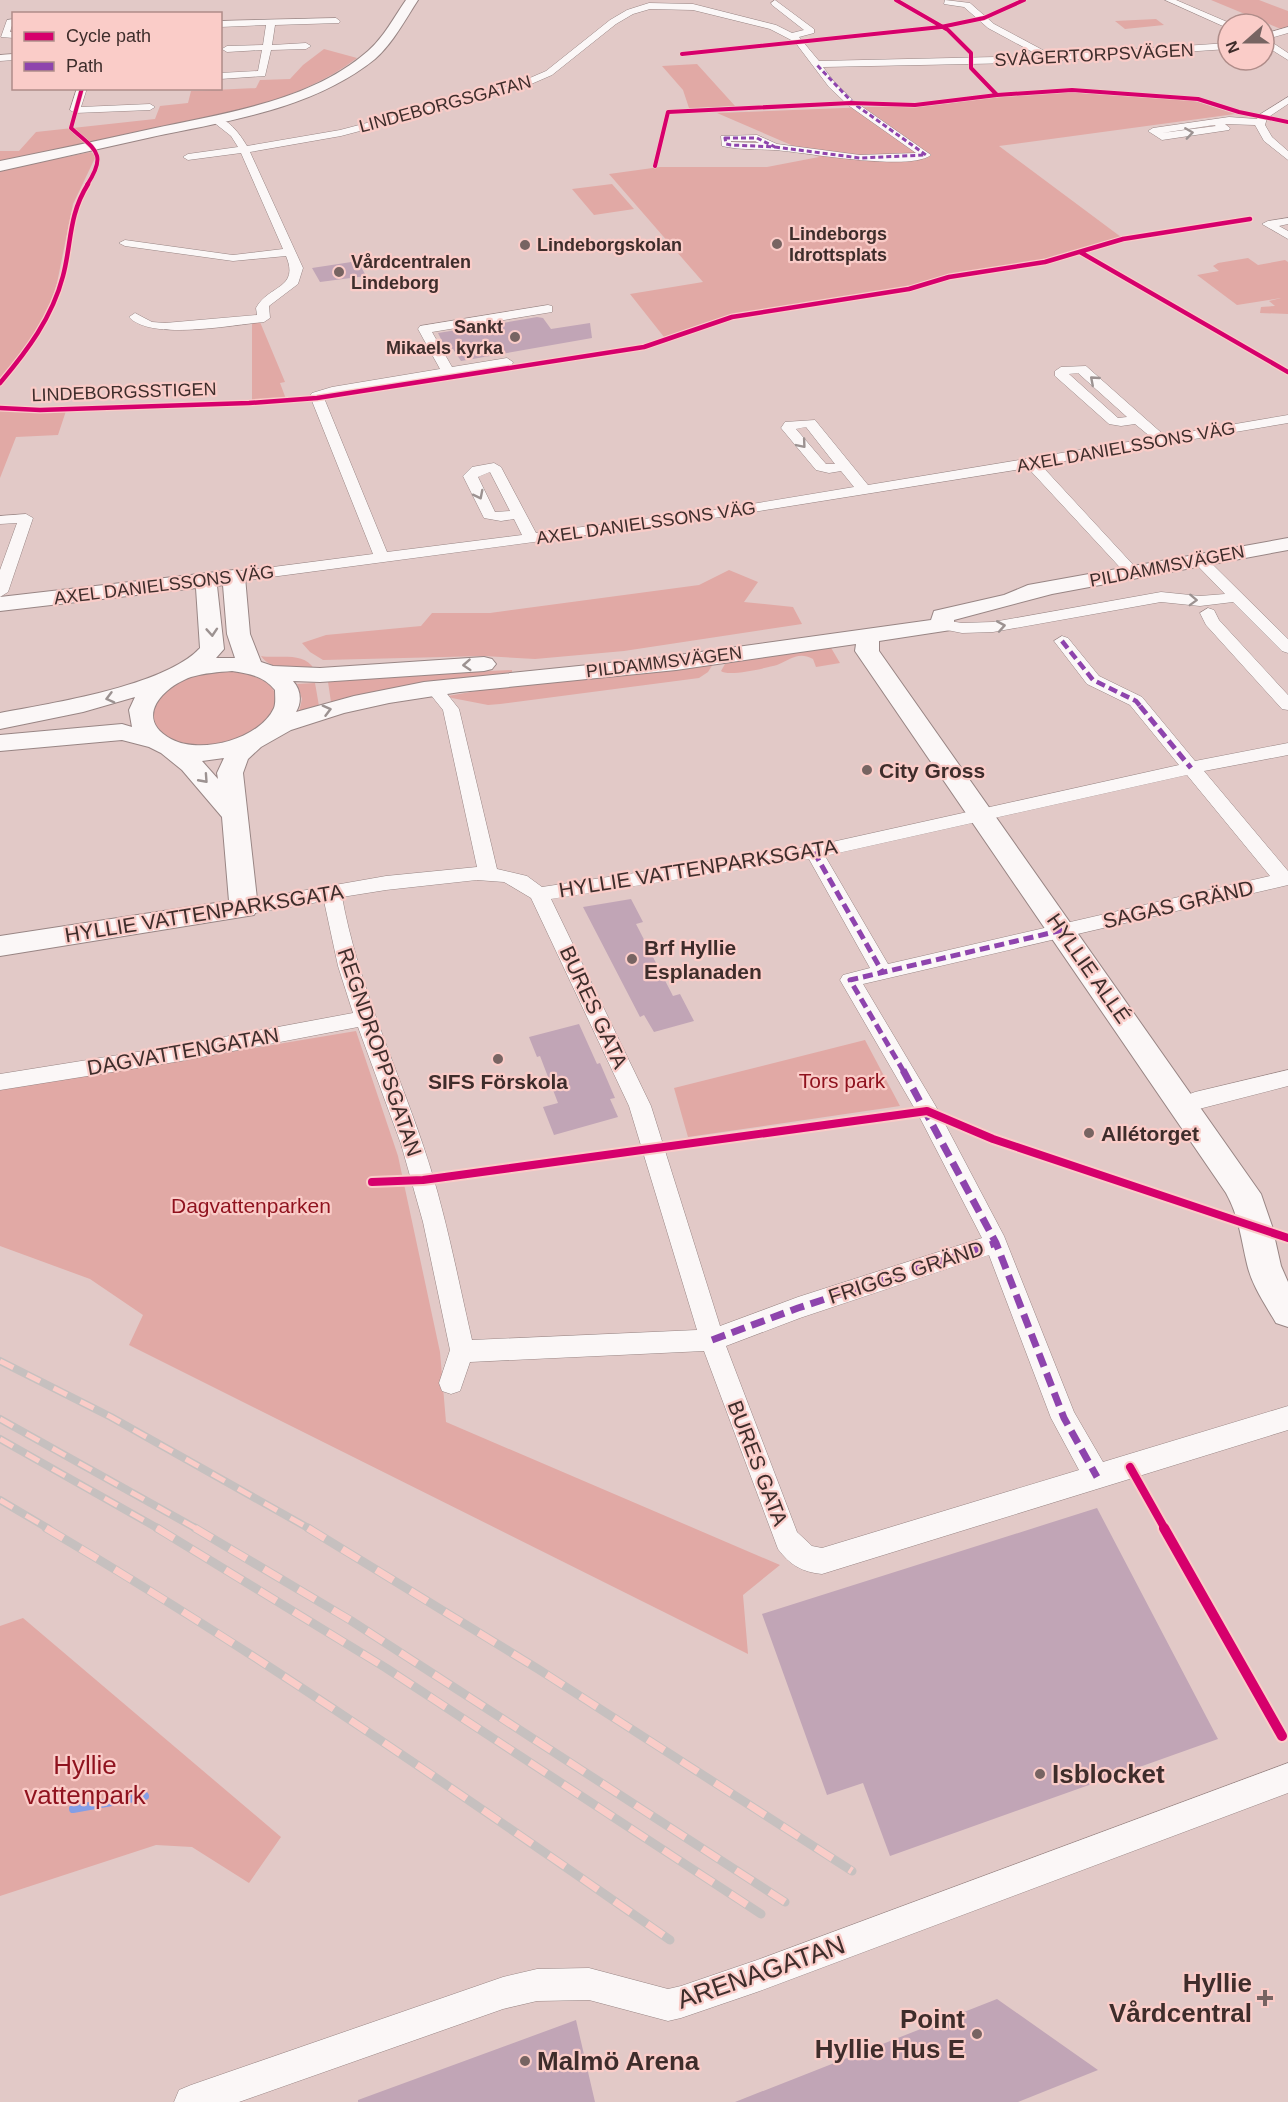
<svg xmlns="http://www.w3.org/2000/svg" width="1288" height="2102" font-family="Arial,sans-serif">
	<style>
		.green { fill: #e1a9a5 }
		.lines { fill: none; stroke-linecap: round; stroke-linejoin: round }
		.stream { stroke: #839ee6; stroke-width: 8 }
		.building { fill: #c1a5b6 }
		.street-casing { stroke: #988584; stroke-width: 1 }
		.secondary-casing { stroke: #988584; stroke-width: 2 }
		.street { fill: #fbf7f7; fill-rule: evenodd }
		.secondary { fill: #fbf7f7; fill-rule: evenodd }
		.rail-far1-casing { stroke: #c6c0bf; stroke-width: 8 }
		.rail-casing { stroke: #c6c0bf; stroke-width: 9 }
		.rail-far1 { stroke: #faccc8; stroke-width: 5; stroke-dasharray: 15; stroke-linecap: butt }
		.rail { stroke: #faccc8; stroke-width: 7; stroke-dasharray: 20; stroke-linecap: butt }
		.quiet-far3 { stroke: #8e44ad; stroke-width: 3; stroke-dasharray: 5 3; stroke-linecap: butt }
		.quiet-far2 { stroke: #8e44ad; stroke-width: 4.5; stroke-dasharray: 9 4.5; stroke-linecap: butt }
		.quiet-far1 { stroke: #8e44ad; stroke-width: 5; stroke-dasharray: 10 5; stroke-linecap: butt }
		.quiet { stroke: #8e44ad; stroke-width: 7; stroke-dasharray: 14 7; stroke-linecap: butt }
		.cycleway-far3-casing { stroke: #faccc8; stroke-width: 5 }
		.cycleway-far2-casing { stroke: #faccc8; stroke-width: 7 }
		.cycleway-far1-casing { stroke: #faccc8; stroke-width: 12 }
		.cycleway-casing { stroke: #faccc8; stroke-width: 14 }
		.cycleway-far3 { stroke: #d6006c; stroke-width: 4 }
		.cycleway-far2 { stroke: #d6006c; stroke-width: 4.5 }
		.cycleway-far1 { stroke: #d6006c; stroke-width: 8 }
		.cycleway { stroke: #d6006c; stroke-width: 10 }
		.oneway { stroke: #9c9291 }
		.poi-dot { fill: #776462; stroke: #faccc8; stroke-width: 2 }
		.labels { text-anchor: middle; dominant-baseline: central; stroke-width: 4.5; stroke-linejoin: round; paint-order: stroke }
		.far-street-label { font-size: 18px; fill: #3e2d2b; stroke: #faccc8 }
		.far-poi-label { font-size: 18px; font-weight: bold; fill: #3e2d2b; stroke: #faccc8; text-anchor: start }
		.poi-label { font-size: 21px; font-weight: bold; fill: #3e2d2b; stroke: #faccc8; text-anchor: start }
		.street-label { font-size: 21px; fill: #3e2d2b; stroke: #faccc8 }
		.park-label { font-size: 21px; fill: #8f121e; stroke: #faccc8 }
		.near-park-label { font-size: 26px; fill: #8f121e; stroke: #faccc8 }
		.near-poi-label { font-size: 26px; font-weight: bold; fill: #3e2d2b; stroke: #faccc8; text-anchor: start }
		.near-street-label { font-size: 26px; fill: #3e2d2b; stroke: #faccc8 }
	</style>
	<rect width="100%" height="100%" fill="#e2c9c7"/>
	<path class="green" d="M 1211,0 L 1259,0 L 1288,11 L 1288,32 Z
		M 1156,19 L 1164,25 L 1125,29 L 1115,21 Z
		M 324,49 L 357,58 C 299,102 221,115 152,130 C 101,140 51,151 0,162 L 0,151 L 19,151 L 36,132 L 155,119 L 160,106 L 188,103 L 191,91 L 256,88 L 260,80 L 290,79 L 303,65 Z
		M 697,64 L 735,106 L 689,108 L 683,90 L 662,66 Z
		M 1066,92 L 1192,100 L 1235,114 L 999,146 L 1121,237 L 1043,260 L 939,277 L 876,296 L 707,322 L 664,337 L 630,294 L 703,282 L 609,174 L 660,167 L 767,167 L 819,157 L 717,113 L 944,104 L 993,97 Z
		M 91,152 L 96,156 L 73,204 L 57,283 L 50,305 L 32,344 L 0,378 L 0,170 Z
		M 612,184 L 634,209 L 594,215 L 572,189 Z
		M 1248,258 L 1258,265 L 1285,260 L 1288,262 L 1288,314 L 1260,313 L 1261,307 L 1275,306 L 1269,301 L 1281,298 L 1237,305 L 1197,275 L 1219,271 L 1213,266 L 1218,263 Z
		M 260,322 L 285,382 L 280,383 L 286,399 L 252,401 L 252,323 Z
		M 0,410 L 66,411 L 58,435 L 16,437 L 0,478 Z
		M 729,570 L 758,582 L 744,602 L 793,607 L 802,624 L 624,651 L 535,659 L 484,656 L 323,660 L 310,652 L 302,643 L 326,635 L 421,626 L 432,613 L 490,613 L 699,585 Z
		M 830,646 L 840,663 L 816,667 L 813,659 C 798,651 790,660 777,665 C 766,668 728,677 721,671 L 725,664 L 731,662 Z
		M 261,656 C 278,659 304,651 314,669 C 297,668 272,672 261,656 Z
		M 713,664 L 708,672 L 699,678 L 500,704 L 488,705 L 452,698 L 448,696 L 510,685 Z
		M 231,670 C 255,675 291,685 269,717 C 249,744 187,757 161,733 C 134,709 174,682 195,675 C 206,671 219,671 231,670 Z
		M 512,670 L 512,672 L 387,690 L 331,702 L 328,682 L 409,675 Z
		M 315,683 L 319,706 L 299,712 L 302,699 L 297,684 Z
		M 356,1031 L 398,1156 L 440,1352 L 446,1422 L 780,1565 L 743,1595 L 748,1654 L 129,1345 L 143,1315 L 90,1279 L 0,1246 L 0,1090 Z
		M 865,1040 L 900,1106 L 688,1137 L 674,1088 Z
		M 23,1618 L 281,1837 L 249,1883 L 192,1847 L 156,1845 L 0,1896 L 0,1626 Z"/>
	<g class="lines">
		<path class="stream" d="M 73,1809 L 145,1796"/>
	</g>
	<path class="building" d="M 358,261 L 366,276 L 320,282 L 312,268 Z
		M 537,317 L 543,318 L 551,329 L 590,323 L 592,338 L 461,361 L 453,349 L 445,347 L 438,333 L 476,327 L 482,335 L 497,324 Z
		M 631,899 L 643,922 L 636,924 L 673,996 L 680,994 L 694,1021 L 654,1032 L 644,1015 L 640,1017 L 583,907 Z
		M 579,1024 L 597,1064 L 600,1063 L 615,1098 L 610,1099 L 618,1117 L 554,1135 L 543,1107 L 558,1103 L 540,1056 L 537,1057 L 529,1037 Z
		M 1097,1508 L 1218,1739 L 890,1856 L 863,1783 L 827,1795 L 762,1614 Z
		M 997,1999 L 1098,2070 L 1018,2102 L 735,2102 Z
		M 576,2020 L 595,2102 L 358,2102 L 358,2100 Z"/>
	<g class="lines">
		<g class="street-casing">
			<path id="street" d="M 775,0 L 814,29 L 814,33 L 799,37 L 819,61 L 1040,56 L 988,28 L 964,7 L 944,4 L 945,0 L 970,3 L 994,24 L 1052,55 L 1228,43 L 1228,49 L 1017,63 L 823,67 L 835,83 L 854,101 L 931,155 C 909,172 805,152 774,150 C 757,149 739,150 722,146 L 721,136 L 757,135 L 777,144 L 860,155 L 916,153 L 848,105 L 829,87 L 795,42 L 770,29 L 693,10 L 650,9 L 633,14 L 616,24 L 552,75 L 522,88 L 341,136 L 250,152 L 303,268 L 298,284 L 269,306 L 270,318 L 264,322 C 232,325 151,341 129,317 L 135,313 L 152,322 L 165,323 L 257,315 L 256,308 C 268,285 300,289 286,256 L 233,261 L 125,246 L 119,243 L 125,240 L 233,255 L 283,249 L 241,153 L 188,160 L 183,157 L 188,154 L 238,147 L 231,136 L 212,121 L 212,117 C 227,116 240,134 247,146 L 340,130 L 516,84 L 546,71 L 610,20 L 627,10 L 649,3 L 693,4 L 776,25 L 792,33 L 804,30 L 772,5 L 771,3 ZM 731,141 L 755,141 L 759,143 L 731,142 Z
				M 1165,0 L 1176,0 L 1232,24 L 1228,24 L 1228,28 L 1225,27 Z
				M 336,18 L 340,21 L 339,23 L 275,25 L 272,45 L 306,43 L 311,46 L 306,49 L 271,50 L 265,76 L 220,79 L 220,73 L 258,71 L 262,50 L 227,52 L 222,49 L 227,46 L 263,45 L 266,25 L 220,27 L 220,21 Z
				M 14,19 L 10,32 L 14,32 L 14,38 L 1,37 L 7,20 Z
				M 1288,27 L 1288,33 L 1267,39 L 1288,53 L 1288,60 L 1264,45 L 1264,34 Z
				M 14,54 L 14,60 L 0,61 L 0,55 Z
				M 77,88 L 87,88 L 81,107 L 150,104 L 155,107 L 150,110 L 75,113 L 70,110 Z
				M 1288,97 L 1288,104 L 1267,118 L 1265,125 L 1272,137 L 1288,151 L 1288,160 L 1264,141 L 1255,125 L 1225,124 L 1230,128 L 1229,130 L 1162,140 L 1148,131 L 1153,128 L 1229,117 L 1257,119 L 1259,115 ZM 1214,125 L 1216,126 L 1162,133 Z
				M 1288,218 L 1288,224 L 1279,226 L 1288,231 L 1288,239 L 1262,224 L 1268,221 Z
				M 548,305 L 552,306 L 552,312 L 432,332 L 452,367 L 507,358 L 513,362 L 512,365 L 324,398 L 387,552 L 522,535 L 514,519 L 501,521 L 484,518 L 463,476 L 472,467 L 494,463 L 501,467 L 536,533 L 728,508 L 854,487 L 841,471 L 829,473 L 816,470 L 781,428 L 785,422 L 815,420 L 868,485 L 1152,438 L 1135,424 L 1121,426 L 1109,424 L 1055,376 L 1055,371 L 1061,367 L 1086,366 L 1165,436 L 1288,415 L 1288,423 L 1041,465 L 1137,569 L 1140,572 L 1137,575 L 1127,575 L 1028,468 L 728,516 L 234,582 L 229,580 L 226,577 L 234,572 L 373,554 L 310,396 L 312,393 L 332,387 L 440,369 L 418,329 L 420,326 ZM 1078,373 L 1127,417 L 1118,418 L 1069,374 ZM 806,427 L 835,464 L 826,464 L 796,429 ZM 490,472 L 510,511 L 495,512 L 478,477 Z
				M 26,514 L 33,518 L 8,592 L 0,597 L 0,570 L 17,523 L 0,524 L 0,516 Z
				M 1200,555 L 1205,557 L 1288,639 L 1288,653 L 1282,651 L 1233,602 L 1200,606 L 1161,602 L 993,632 L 962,633 L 937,628 L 935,625 L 943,620 L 962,623 L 993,622 L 1161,592 L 1200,596 L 1225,594 L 1192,560 Z
				M 1208,608 L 1214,610 L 1219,620 L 1288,695 L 1288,710 L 1282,709 L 1206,625 L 1200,613 Z
				M 1062,636 L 1068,638 L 1099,676 L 1142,697 L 1195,761 L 1288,743 L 1288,755 L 1204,771 L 1288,871 L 1288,885 L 863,984 L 935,1105 L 1004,1236 L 1074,1412 L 1103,1462 L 1288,1406 L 1288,1430 L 822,1574 C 802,1572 790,1565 778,1549 L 704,1351 L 470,1362 L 460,1391 L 451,1394 L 442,1391 L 439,1383 L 450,1350 L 423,1222 L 401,1144 L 358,1027 L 181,1061 L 0,1090 L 0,1074 L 181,1045 L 353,1013 L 338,966 L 324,901 L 244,915 L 237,913 L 234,908 L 237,903 L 244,901 L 386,876 L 477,867 L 443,710 L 426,689 L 428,685 L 440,685 L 459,709 L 497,869 L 527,876 L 542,887 L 814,846 L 1179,765 L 1130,705 L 1087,684 L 1054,641 ZM 1187,775 L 1270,876 L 888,964 L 825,856 ZM 809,859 L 870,968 L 843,975 L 840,980 L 919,1116 L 982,1238 L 798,1297 L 720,1326 L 651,1106 L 551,899 ZM 477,880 L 504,882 L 531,898 L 629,1106 L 697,1330 L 472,1340 C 457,1275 445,1209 423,1145 C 395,1062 358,984 342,897 L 386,890 ZM 989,1255 L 1051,1418 L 1079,1470 L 822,1548 L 812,1546 L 797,1532 L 726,1346 L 800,1318 Z
				M 1288,1070 L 1288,1086 L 1195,1110 L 1187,1107 L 1184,1101 L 1187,1095 L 1195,1092 Z
				M 1288,1763 L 1288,1793 L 757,1992 L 681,2018 L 668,2021 L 589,2000 L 537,2001 L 503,2009 L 239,2102 L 174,2102 L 179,2090 L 191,2085 L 503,1977 L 537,1969 L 589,1968 L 668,1989 L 681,1986 L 757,1960 Z"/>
		</g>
		<g class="secondary-casing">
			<path id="secondary" d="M 406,0 L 418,0 C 405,20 393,43 375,59 C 313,109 228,121 152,137 C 101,148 51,160 0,171 L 0,161 C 50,151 101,140 151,129 C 224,113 310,102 368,51 C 384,37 394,17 406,0 Z
				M 1288,538 L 1288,550 L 1052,594 L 954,620 L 954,625 L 951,630 L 879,641 L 879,651 L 1261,1194 L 1272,1226 L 1281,1266 L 1288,1282 L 1288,1327 L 1276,1323 C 1265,1304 1252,1286 1247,1264 C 1241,1239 1239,1216 1226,1193 L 855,651 L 856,644 L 676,670 L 460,692 L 389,703 L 344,713 L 291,730 L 261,747 L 248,759 L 243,773 L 258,908 L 254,915 L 0,956 L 0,936 L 229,901 L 222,817 L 182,770 L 161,753 L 149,747 L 122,740 L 0,751 L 0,735 L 122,724 L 132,727 L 129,710 L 135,697 L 83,712 L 0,729 L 0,713 C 52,703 165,686 200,648 L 196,588 L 0,611 L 0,597 L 234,570 L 242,572 L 245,577 L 250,634 L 261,662 L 273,666 L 320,668 L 484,657 L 492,659 L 496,664 L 492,669 L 484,671 L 320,682 L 293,681 C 301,690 302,702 296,712 L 354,696 L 424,682 L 657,658 L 931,620 L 934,611 L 1004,595 L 1028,585 ZM 223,585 L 227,634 L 235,658 L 216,658 L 224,649 L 217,586 ZM 232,671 C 250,674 264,676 275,690 C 275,695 276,703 274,708 C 260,739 201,755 171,739 C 133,718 163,687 191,677 C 205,673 218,672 232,671 ZM 224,758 L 217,773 L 218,779 L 202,761 Z"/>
		</g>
		<use href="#street" class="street"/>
		<use href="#secondary" class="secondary"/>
		<g class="rail-far1-casing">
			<path id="rail-far1" d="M 0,1361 L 111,1417 L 310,1529
				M 0,1419 L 197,1529
				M 0,1439 L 159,1529
				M 0,1500 L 49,1529"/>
		</g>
		<g class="rail-casing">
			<path id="rail" d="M 46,1528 C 261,1655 466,1797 670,1940
				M 157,1528 L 386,1668 L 761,1914
				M 195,1528 L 350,1620 L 785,1902
				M 308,1528 L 538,1669 L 852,1871"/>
		</g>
		<use href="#rail-far1" class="rail-far1"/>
		<use href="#rail" class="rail"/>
		<path class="quiet-far3" d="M 725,138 L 757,138 L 775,147 L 731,145 L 726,144 Z
			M 775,147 L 860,158 L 926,155 L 853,103 L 816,64"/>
		<path class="quiet-far2" d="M 1062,641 L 1093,680 L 1136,701 L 1141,707"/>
		<path class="quiet-far1" d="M 1140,706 L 1191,768
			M 814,852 L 883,973
			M 904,1072 L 850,980 L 1063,930"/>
		<path class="quiet" d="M 903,1070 L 996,1243 L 1064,1418 L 1097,1477
			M 712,1340 L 798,1308 L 996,1243"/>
		<g class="cycleway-far3-casing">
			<path id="cycleway-far3" d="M 896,0 L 948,30 L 971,53 L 971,68 L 997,95
				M 682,54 L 941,27 L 984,18 L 1024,0
				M 82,88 L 71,128 C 95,150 108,153 87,185
				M 655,166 L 668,112 L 851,103 L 915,105 L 997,95 L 1072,90 L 1198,99 L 1239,112 L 1288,122"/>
		</g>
		<g class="cycleway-far2-casing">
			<path id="cycleway-far2" d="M 1080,252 L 1288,372
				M 0,383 C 27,351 52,318 63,276 C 72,242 68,216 88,184
				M 0,408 L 40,410 L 249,403 L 317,398 L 644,347 L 732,317 L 909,289 L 949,277 L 1045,262 L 1123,239 L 1250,219"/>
		</g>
		<g class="cycleway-far1-casing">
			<path id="cycleway-far1" d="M 372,1182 L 423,1180 L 927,1111 L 993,1139 L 1288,1238
				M 1130,1467 L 1165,1529"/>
		</g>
		<g class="cycleway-casing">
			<path id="cycleway" d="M 1164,1528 L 1282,1736"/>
		</g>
		<use href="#cycleway-far3" class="cycleway-far3"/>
		<use href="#cycleway-far2" class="cycleway-far2"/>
		<use href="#cycleway-far1" class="cycleway-far1"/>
		<use href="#cycleway" class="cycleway"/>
	</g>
	<defs><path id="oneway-chevron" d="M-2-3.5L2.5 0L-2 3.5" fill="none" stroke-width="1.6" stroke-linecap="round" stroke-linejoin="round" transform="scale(1.5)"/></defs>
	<g class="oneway">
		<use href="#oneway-chevron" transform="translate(1189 133) rotate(-8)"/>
		<use href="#oneway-chevron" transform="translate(1094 380) rotate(-139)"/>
		<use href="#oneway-chevron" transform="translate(802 444) rotate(50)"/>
		<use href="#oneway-chevron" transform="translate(479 495) rotate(63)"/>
		<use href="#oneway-chevron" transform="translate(1193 600) rotate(2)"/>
		<use href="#oneway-chevron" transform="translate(1001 626) rotate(-10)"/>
		<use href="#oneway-chevron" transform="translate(212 632) rotate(86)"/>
		<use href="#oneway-chevron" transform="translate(467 665) rotate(176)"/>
		<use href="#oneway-chevron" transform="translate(110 698) rotate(165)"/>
		<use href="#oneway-chevron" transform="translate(327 710) rotate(-15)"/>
		<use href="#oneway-chevron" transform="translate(204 779) rotate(48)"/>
	</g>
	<g class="poi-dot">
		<circle cx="777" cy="244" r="6"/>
		<circle cx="525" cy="245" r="6"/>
		<circle cx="339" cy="272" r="6"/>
		<circle cx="515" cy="337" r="6"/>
		<circle cx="867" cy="770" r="6"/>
		<circle cx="632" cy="959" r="6"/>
		<circle cx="498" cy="1059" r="6"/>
		<circle cx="1089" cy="1133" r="6"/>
		<circle cx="1040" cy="1774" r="6"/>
		<path d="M1262 1989h6v6h6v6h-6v6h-6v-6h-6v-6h6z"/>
		<circle cx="977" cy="2034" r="6"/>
		<circle cx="525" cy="2061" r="6"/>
	</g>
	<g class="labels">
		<g class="far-street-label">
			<text transform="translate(1094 55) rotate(-3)">SVÅGERTORPSVÄGEN</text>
			<text transform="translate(445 104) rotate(-15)">LINDEBORGSGATAN</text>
			<text transform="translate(124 392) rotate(-2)">LINDEBORGSSTIGEN</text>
			<text transform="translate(1126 447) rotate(-10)">AXEL DANIELSSONS VÄG</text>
			<text transform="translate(646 523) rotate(-8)">AXEL DANIELSSONS VÄG</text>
			<text transform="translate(1167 566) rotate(-11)">PILDAMMSVÄGEN</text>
			<text transform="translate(164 585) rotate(-7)">AXEL DANIELSSONS VÄG</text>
			<text transform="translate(664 662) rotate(-7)">PILDAMMSVÄGEN</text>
		</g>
		<g class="far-poi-label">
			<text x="789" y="234">Lindeborgs<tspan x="789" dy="21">Idrottsplats</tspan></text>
			<text x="537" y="245">Lindeborgskolan</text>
			<text x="351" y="262">Vårdcentralen<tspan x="351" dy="21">Lindeborg</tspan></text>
			<text x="503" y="327" text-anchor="end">Sankt<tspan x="503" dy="21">Mikaels kyrka</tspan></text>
		</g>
		<g class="poi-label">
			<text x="879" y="770">City Gross</text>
			<text x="644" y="947">Brf Hyllie<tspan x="644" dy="24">Esplanaden</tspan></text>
			<text x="498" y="1081" text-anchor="middle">SIFS Förskola</text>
			<text x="1101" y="1133">Allétorget</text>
		</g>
		<g class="street-label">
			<text transform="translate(698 868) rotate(-9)">HYLLIE VATTENPARKSGATA</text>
			<text transform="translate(1178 904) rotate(-13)">SAGAS GRÄND</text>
			<text transform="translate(204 913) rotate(-9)">HYLLIE VATTENPARKSGATA</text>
			<text transform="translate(1089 968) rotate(55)">HYLLIE ALLÉ</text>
			<text transform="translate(594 1007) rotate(65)">BURES GATA</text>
			<text transform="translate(183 1051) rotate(-10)">DAGVATTENGATAN</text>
			<text transform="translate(380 1052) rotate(71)">REGNDROPPSGATAN</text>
			<text transform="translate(906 1272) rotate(-18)">FRIGGS GRÄND</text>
			<text transform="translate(758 1463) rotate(69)">BURES GATA</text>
		</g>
		<g class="park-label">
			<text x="842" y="1080">Tors park</text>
			<text x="251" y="1205">Dagvattenparken</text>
		</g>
		<g class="near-park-label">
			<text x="85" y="1765">Hyllie<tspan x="85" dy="30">vattenpark</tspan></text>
		</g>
		<g class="near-poi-label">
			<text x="1052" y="1774">Isblocket</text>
			<text x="1252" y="1983" text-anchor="end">Hyllie<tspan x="1252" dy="30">Vårdcentral</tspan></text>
			<text x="965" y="2019" text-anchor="end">Point<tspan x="965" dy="30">Hyllie Hus E</tspan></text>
			<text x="537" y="2061">Malmö Arena</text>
		</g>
		<g class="near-street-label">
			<text transform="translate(761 1972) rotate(-19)">ARENAGATAN</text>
		</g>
	</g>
	<rect x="12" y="12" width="210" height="78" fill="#faccc8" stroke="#af8c89" stroke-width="1.5"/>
	<rect x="24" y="32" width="30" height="9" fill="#d6006c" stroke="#af8c89" stroke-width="1.5"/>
	<text x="66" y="42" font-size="18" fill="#3e2d2b">Cycle path</text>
	<rect x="24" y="62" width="30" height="9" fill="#8e44ad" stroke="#af8c89" stroke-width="1.5"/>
	<text x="66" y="72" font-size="18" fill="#3e2d2b">Path</text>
	<g transform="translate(1246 42) rotate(249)"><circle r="28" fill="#faccc8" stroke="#af8c89" stroke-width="1.5"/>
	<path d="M0-4.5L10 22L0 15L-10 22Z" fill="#776462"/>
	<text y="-9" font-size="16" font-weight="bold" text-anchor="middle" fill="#3e2d2b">N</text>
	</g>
</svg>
